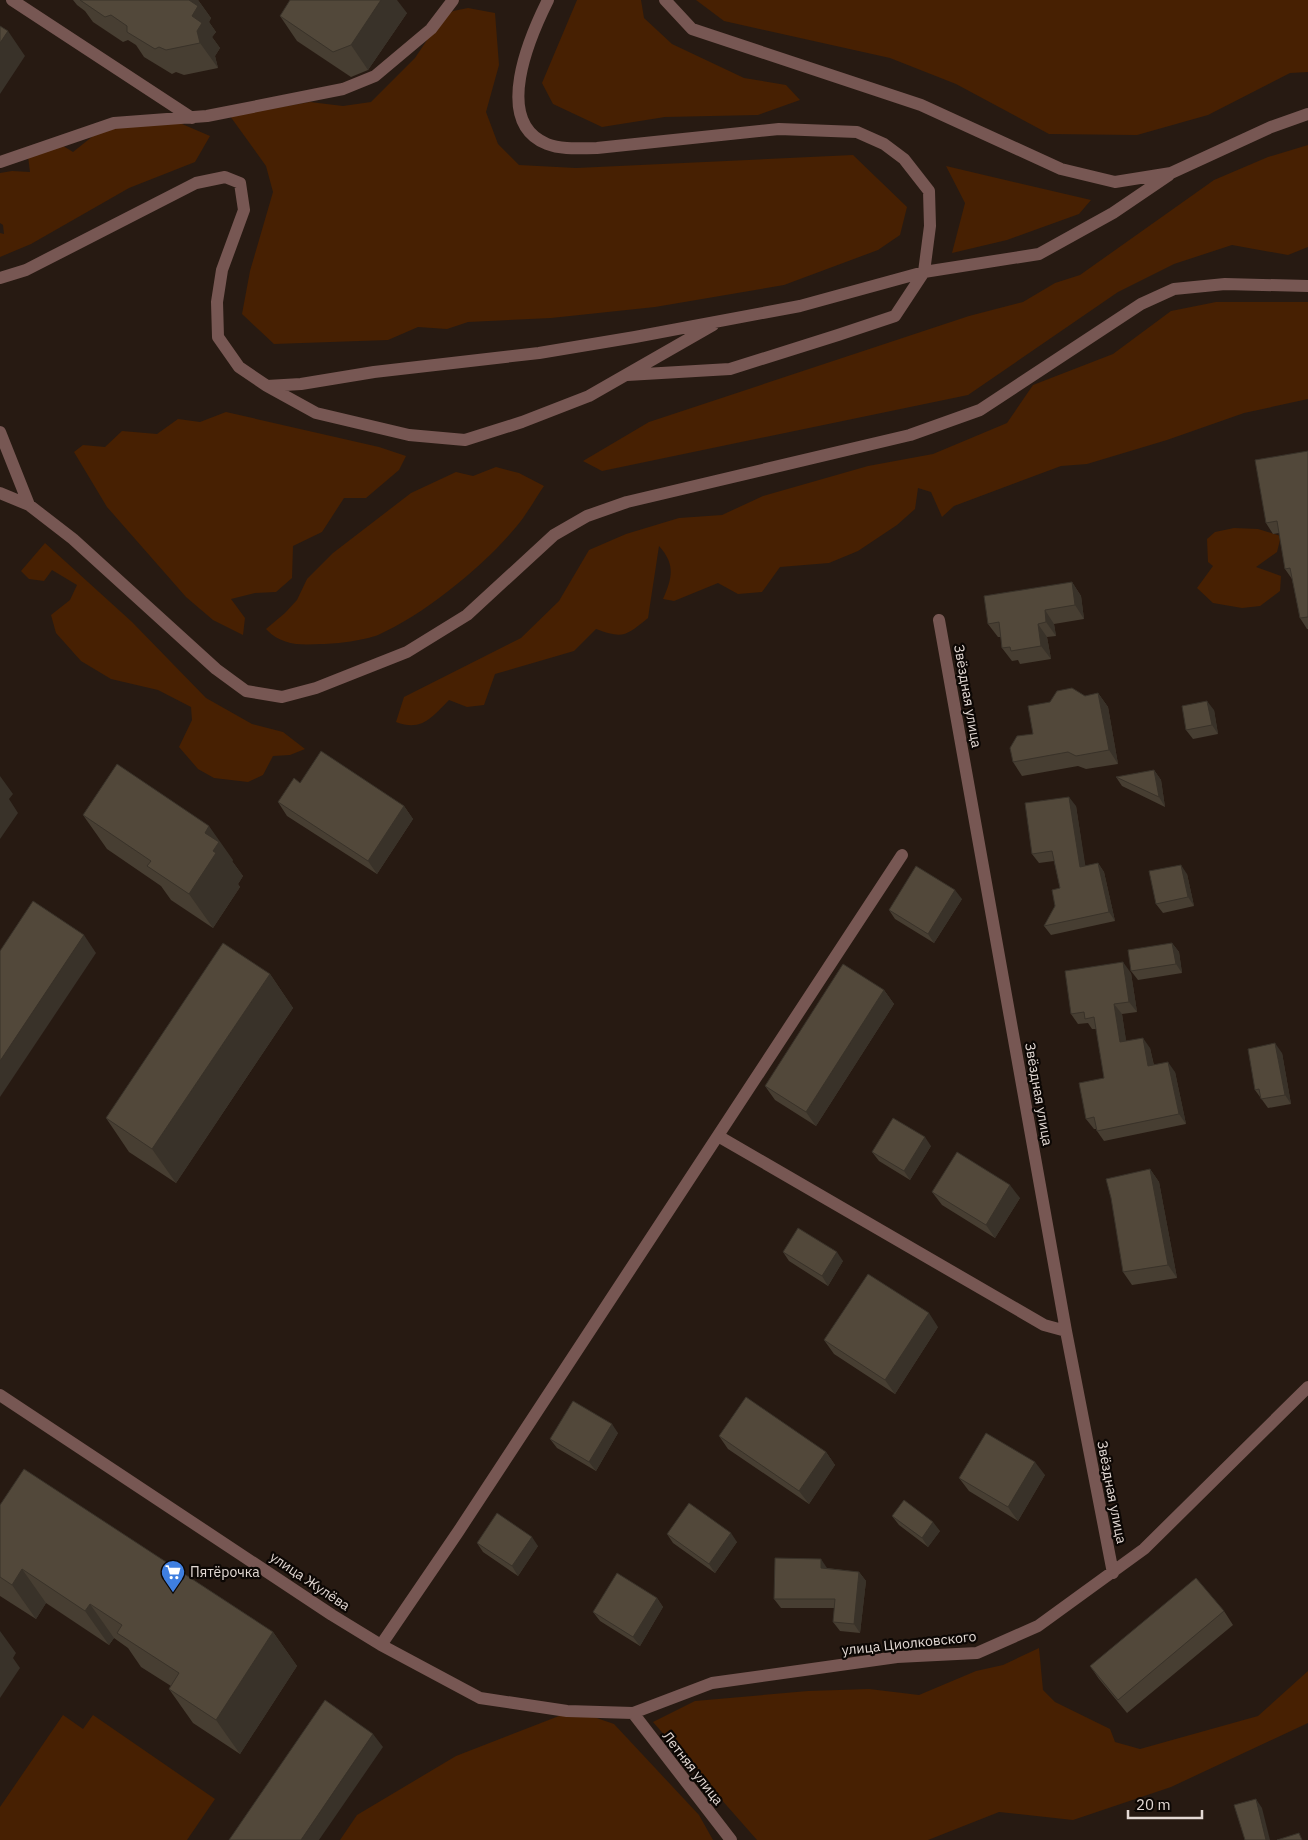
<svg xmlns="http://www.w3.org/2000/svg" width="1308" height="1840" font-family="'IBM Plex Sans',sans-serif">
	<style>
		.green { fill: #472002 }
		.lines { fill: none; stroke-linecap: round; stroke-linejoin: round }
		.minor { stroke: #775753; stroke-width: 12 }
		.wall { fill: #473e32 }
		.shaded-wall { fill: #393229 }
		.building { fill: #52483a; stroke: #393229 }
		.labels { text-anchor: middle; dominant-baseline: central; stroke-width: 4.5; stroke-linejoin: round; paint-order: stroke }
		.street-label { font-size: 14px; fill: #e3d9d4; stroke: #0c0704 }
		.poi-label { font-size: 14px; fill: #e3d9d4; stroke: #0c0704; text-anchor: start }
	</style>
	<rect width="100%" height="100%" fill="#271a12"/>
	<path class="green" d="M 577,0 L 641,0 L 644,18 L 672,44 L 744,78 L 786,85 L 800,100 L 758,115 L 665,117 L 602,127 L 553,104 L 542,83 Z
		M 696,0 L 1308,0 L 1308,72 L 1290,73 L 1208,115 L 1137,135 L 1049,134 L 956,84 L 890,58 L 724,21 Z
		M 468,8 L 495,13 L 499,65 L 486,112 L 498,144 L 519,165 L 576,168 L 853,155 L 907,207 L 900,235 L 878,250 L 784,285 L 655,307 L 551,318 L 468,322 L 447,329 L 418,327 L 388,340 L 274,344 L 242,314 L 250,271 L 273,192 L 266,166 L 230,116 L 310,102 L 343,106 L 371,102 L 415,58 L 439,22 L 453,11 Z
		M 168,118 L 210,136 L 195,162 L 129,188 L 31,244 L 0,257 L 0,233 L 4,234 L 3,225 L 0,223 L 0,173 L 12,171 L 30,172 L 28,156 L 55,141 L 73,152 L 93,136 L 121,123 Z
		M 1308,145 L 1308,247 L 1288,255 L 1232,245 L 1174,264 L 1118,292 L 968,395 L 602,471 L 583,461 L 649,422 L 969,316 L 1023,302 L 1055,283 L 1080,275 L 1214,180 L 1268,157 Z
		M 946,166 L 1091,200 L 1079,214 L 1007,240 L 952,253 L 965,203 Z
		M 1216,302 L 1308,302 L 1308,399 L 1244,413 L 1167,440 L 1087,464 L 1061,466 L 954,506 L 942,517 L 931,492 L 918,488 L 915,509 L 897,525 L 858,551 L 829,563 L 780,567 L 762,592 L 738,594 L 718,583 L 674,601 L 663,599 C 672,578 676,565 659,546 L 648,618 C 626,636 623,639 596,629 L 574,651 L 495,674 L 484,705 L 467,707 L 449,700 C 432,717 422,732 396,722 L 404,697 L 521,638 L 559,601 L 589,550 L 626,534 L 679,518 L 722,515 L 763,496 L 868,466 L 933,454 L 1007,423 L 1033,385 L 1113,354 L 1171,311 Z
		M 226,412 L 379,447 L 406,456 L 399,470 L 366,498 L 344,498 L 322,532 L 293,546 L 292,578 L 276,592 L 255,593 L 231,599 L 245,618 L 243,635 L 213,620 L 186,597 L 107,507 L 74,452 L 83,445 L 105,447 L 122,431 L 157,434 L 178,419 L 200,422 Z
		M 496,467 L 519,473 L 544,486 C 535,499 527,514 516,527 C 485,565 424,615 378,635 C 365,640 337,644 322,644 C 300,645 282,646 266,629 L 285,613 L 297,600 L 307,579 L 333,553 L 411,493 L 456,472 L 473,476 Z
		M 1234,528 L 1258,529 L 1281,536 L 1277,552 L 1256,567 L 1281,576 L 1280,591 L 1260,606 L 1242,608 L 1213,603 L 1197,588 L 1213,566 L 1208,562 L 1207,539 L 1215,532 Z
		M 45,543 L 132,622 L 206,698 L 252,724 L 283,732 L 305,749 L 290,755 L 273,756 L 263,775 L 248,782 L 214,778 L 198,769 L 179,747 L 192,720 L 191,707 L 158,690 L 111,679 L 81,661 L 56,633 L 51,615 L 70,600 L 77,585 L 52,570 L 44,581 L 29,579 L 21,571 Z
		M 1039,1648 L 1043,1690 L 1055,1702 L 1110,1729 L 1115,1742 L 1140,1749 L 1258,1716 L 1308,1671 L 1308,1723 L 1171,1787 L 1073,1820 L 999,1812 L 928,1840 L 757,1840 L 653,1722 L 695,1701 L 808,1691 L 869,1689 L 919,1695 L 976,1671 L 1003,1665 Z
		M 585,1714 L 614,1724 L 699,1815 L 713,1840 L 340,1840 L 357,1815 L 456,1756 L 559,1716 Z
		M 63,1715 L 83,1729 L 93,1715 L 215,1799 L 187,1840 L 0,1840 L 0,1807 Z"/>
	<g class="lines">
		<path class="minor" d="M 12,0 L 192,118
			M 665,0 L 692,29 L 921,105 L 1061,169 L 1115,182 L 1171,173 L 1271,127 L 1308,114
			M 0,162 L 114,123 L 207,116 L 343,89 L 375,76 L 431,29 L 453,0
			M 0,278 L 26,270 L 196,183 L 225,177 L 240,183 L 244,210 L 222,270 L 217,302 L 218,337 L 239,367 L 267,386 L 301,384 L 374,372 L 539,353 L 635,337 L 800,306 L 924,272 L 930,226 L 929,191 L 904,159 L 884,144 L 857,132 L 779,129 L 597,148 C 581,148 562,150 547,144 C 492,122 530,36 548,0
			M 627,375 L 730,369 L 838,335 L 895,316 L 924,272 L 1039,254 L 1113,213 L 1169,175
			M 267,386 L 316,413 L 409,435 L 465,440 L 522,422 L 589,396 L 713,325
			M 0,432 L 29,505
			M 0,493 L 29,505 L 73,539 L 216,669 L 246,691 L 282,697 L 316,688 L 407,652 L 467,615 L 554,535 L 587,516 L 627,502 L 910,435 L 980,410 L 1141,304 L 1174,289 L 1225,284 L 1308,286
			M 939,620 L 1066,1331 L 1113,1573
			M 718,1136 L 1044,1325 L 1066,1331
			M 0,1395 L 332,1615 L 381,1645 L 480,1698 L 567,1711 L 633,1713 L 712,1683 L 897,1657 L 977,1653 L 1038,1626 L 1144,1549 L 1308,1387
			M 381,1645 L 458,1532 L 902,855
			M 633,1713 L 731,1840"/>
	</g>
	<path class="wall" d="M 73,0 L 198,0 L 211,18 L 209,22 L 216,32 L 212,37 L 220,48 L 215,56 L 218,68 L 184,75 L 176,72 L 172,74 L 144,57 L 136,45 L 128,40 L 123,42 L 93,22 L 85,11 L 77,5 Z
		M 407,13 L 368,70 L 351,77 L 297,41 L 280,16 Z
		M 1308,452 L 1308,629 L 1307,629 L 1300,618 L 1292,579 L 1285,569 L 1279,533 L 1273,534 L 1266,523 Z
		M 1072,582 L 1081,596 L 1084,619 L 1054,624 L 1056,636 L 1047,637 L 1051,659 L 1020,664 L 1018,660 L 1012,661 L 1002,648 L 1001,637 L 998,637 L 988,624 Z
		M 1098,693 L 1108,707 L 1118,764 L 1086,769 L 1078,766 L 1022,776 L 1013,762 L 1033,734 L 1085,696 Z
		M 1214,710 L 1218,734 L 1193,739 L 1186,730 Z
		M 1154,770 L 1161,780 L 1165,807 L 1122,786 L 1116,777 Z
		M 300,783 L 404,806 L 413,819 L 377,874 L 287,816 L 278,802 Z
		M 1076,806 L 1085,866 L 1098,863 L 1104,872 L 1115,921 L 1051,935 L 1044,926 L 1055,906 L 1060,888 L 1054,861 L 1039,863 L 1032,854 Z
		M 83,815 L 233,860 L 232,861 L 243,876 L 238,884 L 240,887 L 213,928 L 171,900 L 161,886 L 107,849 Z
		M 1187,874 L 1194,906 L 1163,913 L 1156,904 Z
		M 962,899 L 934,943 L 895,919 L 889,910 Z
		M 1172,943 L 1179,952 L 1182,973 L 1138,980 L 1131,971 Z
		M 1131,973 L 1137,1012 L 1122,1014 L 1126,1041 L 1150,1048 L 1154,1065 L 1175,1072 L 1186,1124 L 1104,1141 L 1097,1131 L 1096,1129 L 1094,1129 L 1086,1119 L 1104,1078 L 1096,1029 L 1092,1029 L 1088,1023 L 1078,1024 L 1071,1014 Z
		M 270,974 L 293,1008 L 176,1183 L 129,1152 L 106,1118 Z
		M 884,990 L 894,1004 L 816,1126 L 775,1100 L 765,1086 Z
		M 1282,1053 L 1291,1104 L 1268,1108 L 1255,1090 Z
		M 931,1146 L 910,1180 L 879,1161 L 872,1152 Z
		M 1150,1169 L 1159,1182 L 1177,1278 L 1132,1285 L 1123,1272 Z
		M 932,1192 L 1020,1198 L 995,1238 L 942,1205 Z
		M 783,1252 L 843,1261 L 828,1286 L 789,1261 Z
		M 938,1327 L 895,1394 L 834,1354 L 824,1340 Z
		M 618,1433 L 596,1471 L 557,1448 L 550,1439 Z
		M 719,1436 L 826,1452 L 835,1465 L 809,1504 L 728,1449 Z
		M 1045,1475 L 1018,1521 L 969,1491 L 959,1478 Z
		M 0,1505 L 273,1632 L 297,1666 L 240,1754 L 193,1723 L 169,1689 L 171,1686 L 141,1667 L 128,1648 L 114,1638 L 109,1645 L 46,1603 L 36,1619 L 0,1596 Z
		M 892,1516 L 940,1531 L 928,1547 L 899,1525 Z
		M 667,1534 L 737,1542 L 715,1573 L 673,1543 Z
		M 477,1543 L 538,1546 L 518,1576 L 483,1552 Z
		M 827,1568 L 859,1572 L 866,1581 L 860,1633 L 840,1631 L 833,1622 L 835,1608 L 781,1608 L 774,1599 Z
		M 657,1598 L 663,1607 L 640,1646 L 600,1621 L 593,1612 Z
		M 1224,1611 L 1233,1625 L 1127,1713 L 1099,1679 L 1090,1666 Z"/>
	<path class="shaded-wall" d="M 189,0 L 198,0 L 211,18 L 209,22 L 216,32 L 212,37 L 220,48 L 215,56 L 218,68 L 200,43 L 192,16 Z
		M 381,0 L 397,0 L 407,13 L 368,70 L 351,45 Z
		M 8,31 L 25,56 L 0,94 L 0,43 Z
		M 1072,582 L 1081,596 L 1084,619 L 1075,605 Z
		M 1045,610 L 1054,624 L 1056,636 L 1046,622 Z
		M 1038,624 L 1047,637 L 1051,659 L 1041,646 Z
		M 1098,693 L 1108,707 L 1118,764 L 1109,750 Z
		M 1207,701 L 1214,710 L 1218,734 L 1212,725 Z
		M 1154,770 L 1161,780 L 1165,807 L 1159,797 Z
		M 0,776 L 13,794 L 9,799 L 18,813 L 0,839 Z
		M 1069,797 L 1076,806 L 1087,876 L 1080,867 Z
		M 404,806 L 413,819 L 377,874 L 368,861 Z
		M 209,826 L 233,860 L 232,861 L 243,876 L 238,884 L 240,887 L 213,928 L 189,894 L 213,851 L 205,833 Z
		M 1098,863 L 1104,872 L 1115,921 L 1109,912 Z
		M 1181,865 L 1187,874 L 1194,906 L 1188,897 Z
		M 955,890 L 962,899 L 934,943 L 928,934 Z
		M 84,935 L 96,953 L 0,1097 L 0,1061 Z
		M 1172,943 L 1179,952 L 1182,973 L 1176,964 Z
		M 1123,962 L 1131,973 L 1137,1012 L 1129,1002 Z
		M 270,974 L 293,1008 L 176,1183 L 152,1149 Z
		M 884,990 L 894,1004 L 816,1126 L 806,1112 Z
		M 1114,1004 L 1122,1014 L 1128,1053 L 1120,1042 Z
		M 1143,1038 L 1150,1048 L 1156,1076 L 1148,1066 Z
		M 1275,1043 L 1282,1053 L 1291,1104 L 1285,1095 Z
		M 1168,1062 L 1175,1072 L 1186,1124 L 1179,1114 Z
		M 925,1137 L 931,1146 L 910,1180 L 904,1171 Z
		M 1150,1169 L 1159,1182 L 1177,1278 L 1168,1265 Z
		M 1010,1185 L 1020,1198 L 995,1238 L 986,1225 Z
		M 837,1252 L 843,1261 L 828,1286 L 822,1276 Z
		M 929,1313 L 938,1327 L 895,1394 L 885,1380 Z
		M 612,1424 L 618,1433 L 596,1471 L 589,1462 Z
		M 826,1452 L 835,1465 L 809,1504 L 799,1491 Z
		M 1035,1462 L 1045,1475 L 1018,1521 L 1008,1507 Z
		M 933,1522 L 940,1531 L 928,1547 L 922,1538 Z
		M 731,1533 L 737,1542 L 715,1573 L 709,1564 Z
		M 532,1537 L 538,1546 L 518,1576 L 512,1566 Z
		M 821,1559 L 827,1568 L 827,1577 L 821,1568 Z
		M 22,1569 L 46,1603 L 36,1619 L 12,1585 Z
		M 859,1572 L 866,1581 L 860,1633 L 854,1624 Z
		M 657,1598 L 663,1607 L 640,1646 L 633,1637 Z
		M 90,1604 L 114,1638 L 109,1645 L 85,1611 Z
		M 0,1631 L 16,1653 L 13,1658 L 20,1668 L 0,1698 Z
		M 273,1632 L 297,1666 L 240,1754 L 216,1720 Z
		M 373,1734 L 383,1747 L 319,1840 L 301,1840 Z
		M 1256,1799 L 1262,1808 L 1270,1840 L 1266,1840 Z"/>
	<path class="building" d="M 80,0 L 189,0 L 198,6 L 192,16 L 202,23 L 197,31 L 200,43 L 166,50 L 159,47 L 155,49 L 127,32 L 127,26 L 111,15 L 105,17 Z
		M 290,0 L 381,0 L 351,45 L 333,52 L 280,16 Z
		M 0,26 L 8,31 L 0,43 Z
		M 1308,451 L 1308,617 L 1300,618 L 1290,568 L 1285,569 L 1277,521 L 1266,523 L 1255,460 Z
		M 1072,582 L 1075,605 L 1045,610 L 1046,622 L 1038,624 L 1041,646 L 1011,651 L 1010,647 L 1002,648 L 999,622 L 988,624 L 984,596 Z
		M 1072,688 L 1085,696 L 1098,693 L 1109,750 L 1076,756 L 1068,752 L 1013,762 L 1010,748 L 1017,736 L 1033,734 L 1028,706 L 1050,702 L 1057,691 Z
		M 1207,701 L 1212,725 L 1186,730 L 1182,706 Z
		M 321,751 L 404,806 L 368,861 L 278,802 L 294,778 L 300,783 Z
		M 117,764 L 209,826 L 205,833 L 219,842 L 213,851 L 216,853 L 189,894 L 147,866 L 151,861 L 83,815 Z
		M 1154,770 L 1159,797 L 1116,777 Z
		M 1069,797 L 1080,867 L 1098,863 L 1109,912 L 1044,926 L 1055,906 L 1052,890 L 1060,888 L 1052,851 L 1032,854 L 1025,803 Z
		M 1181,865 L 1188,897 L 1156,904 L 1149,871 Z
		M 916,866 L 955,890 L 928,934 L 889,910 Z
		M 33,901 L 84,935 L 0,1061 L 0,951 Z
		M 223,943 L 270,974 L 152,1149 L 106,1118 Z
		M 1172,943 L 1176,964 L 1131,971 L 1128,950 Z
		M 1123,962 L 1129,1002 L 1114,1004 L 1120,1042 L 1143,1038 L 1148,1066 L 1168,1062 L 1179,1114 L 1097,1131 L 1094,1117 L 1086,1119 L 1079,1083 L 1104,1078 L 1094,1017 L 1085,1019 L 1084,1012 L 1071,1014 L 1065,971 Z
		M 843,964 L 884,990 L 806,1112 L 765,1086 Z
		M 1275,1043 L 1285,1095 L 1261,1099 L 1259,1089 L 1255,1090 L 1248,1049 Z
		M 893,1118 L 925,1137 L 904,1171 L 872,1152 Z
		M 957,1152 L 1010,1185 L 986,1225 L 932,1192 Z
		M 1150,1169 L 1168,1265 L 1123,1272 L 1111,1198 L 1106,1179 Z
		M 798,1228 L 837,1252 L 822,1276 L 783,1252 Z
		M 868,1274 L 929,1313 L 885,1380 L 824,1340 Z
		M 746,1397 L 826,1452 L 799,1491 L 719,1436 Z
		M 573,1401 L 612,1424 L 589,1462 L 550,1439 Z
		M 986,1433 L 1035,1462 L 1008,1507 L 959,1478 Z
		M 24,1469 L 273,1632 L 216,1720 L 169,1689 L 179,1673 L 117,1633 L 122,1625 L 90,1604 L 85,1611 L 22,1569 L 12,1585 L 0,1577 L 0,1505 Z
		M 904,1500 L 933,1522 L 922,1538 L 892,1516 Z
		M 689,1503 L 731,1533 L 709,1564 L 667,1534 Z
		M 497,1513 L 532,1537 L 512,1566 L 477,1543 Z
		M 775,1558 L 821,1559 L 821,1568 L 859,1572 L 854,1624 L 833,1622 L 835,1599 L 774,1599 Z
		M 617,1573 L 657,1598 L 633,1637 L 593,1612 Z
		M 1196,1578 L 1224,1611 L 1118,1700 L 1090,1666 Z
		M 325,1700 L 373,1734 L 301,1840 L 229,1840 Z
		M 1256,1799 L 1266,1840 L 1245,1840 L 1234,1805 Z
		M 1299,1833 L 1302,1840 L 1277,1840 Z"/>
	<defs>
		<g id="supermarket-pin" transform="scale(1.25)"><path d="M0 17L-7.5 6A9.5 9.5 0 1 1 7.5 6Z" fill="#3f7fe0" stroke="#0c0704"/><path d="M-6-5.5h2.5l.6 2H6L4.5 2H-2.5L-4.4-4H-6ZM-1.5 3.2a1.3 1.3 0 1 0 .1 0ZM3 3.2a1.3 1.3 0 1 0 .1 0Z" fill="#fff"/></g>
	</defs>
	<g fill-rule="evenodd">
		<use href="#supermarket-pin" x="173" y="1572"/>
	</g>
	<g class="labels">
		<g class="street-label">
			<text transform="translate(968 696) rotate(80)">Звёздная улица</text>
			<text transform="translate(1039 1094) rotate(80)">Звёздная улица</text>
			<text transform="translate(1112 1492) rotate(79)">Звёздная улица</text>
			<text transform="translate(310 1581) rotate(34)">улица Жулёва</text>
			<text transform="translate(909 1643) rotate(-6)">улица Циолковского</text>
			<text transform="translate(693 1768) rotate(52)">Летняя улица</text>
		</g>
		<g class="poi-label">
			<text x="190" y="1572">Пятёрочка</text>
		</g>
	</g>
	<path d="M1128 1810v8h74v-8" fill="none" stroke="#e3d9d4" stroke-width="2.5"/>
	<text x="1136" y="1810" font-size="15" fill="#e3d9d4" stroke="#0c0704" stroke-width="4" paint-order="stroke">20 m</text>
</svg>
